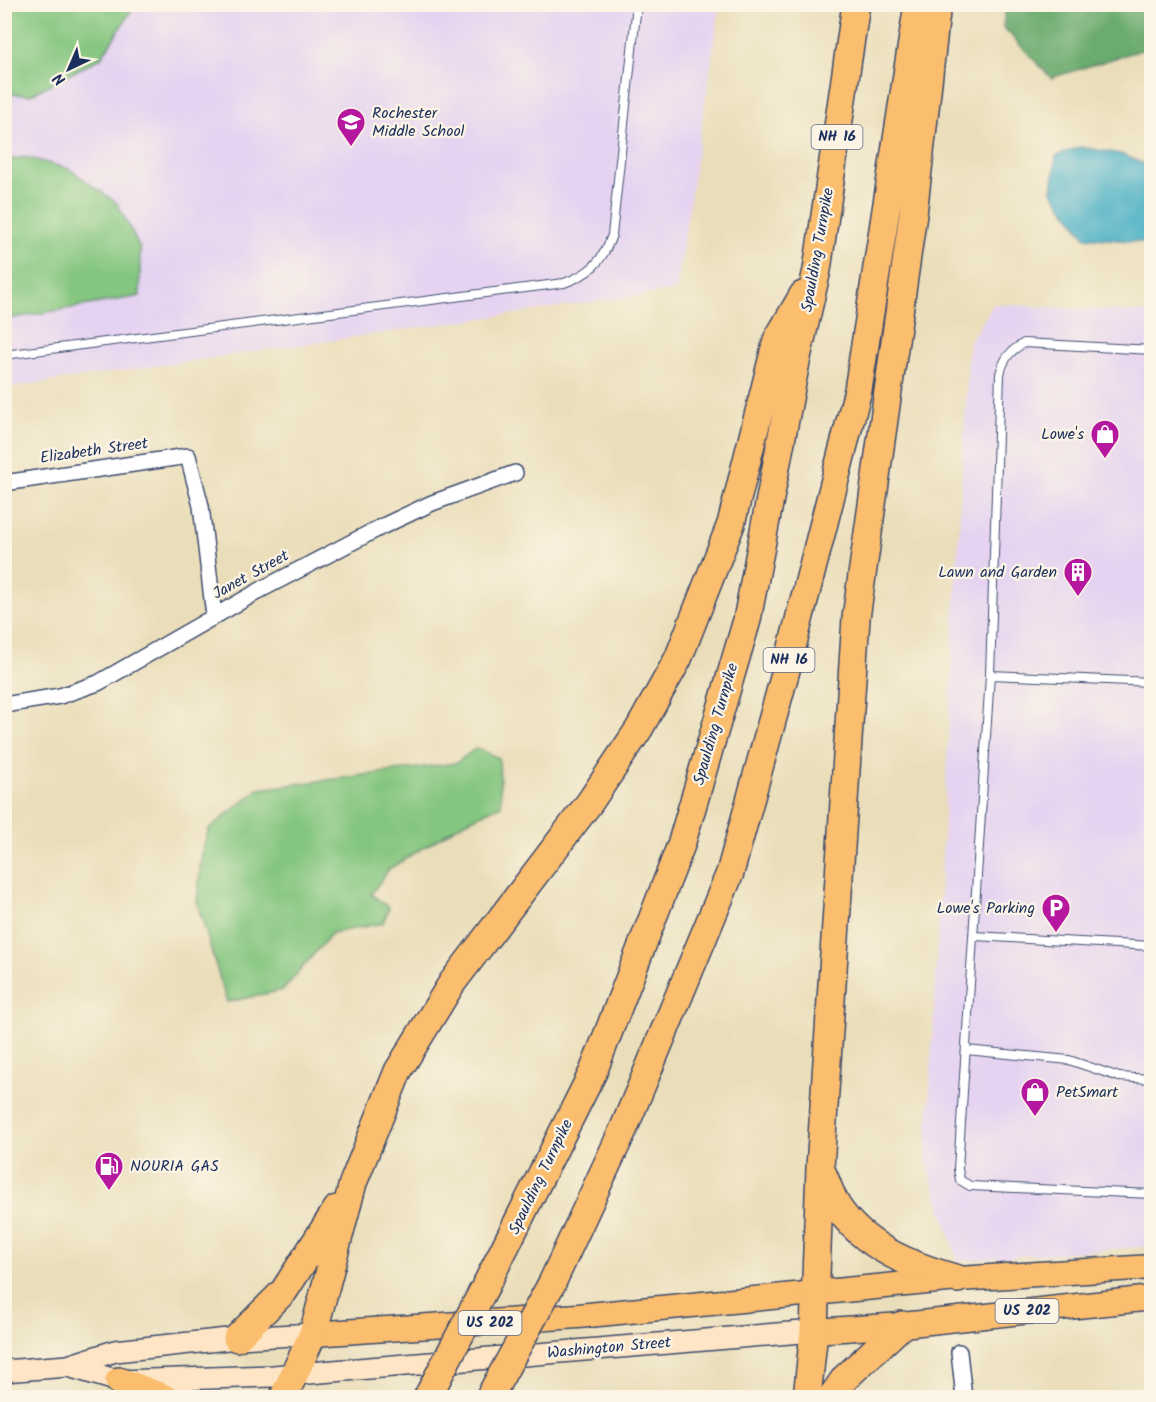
<svg xmlns="http://www.w3.org/2000/svg" width="1156" height="1402" font-family="Kalam,sans-serif">
	<style>
		.built { fill: #e5d3f1 }
		.green { fill: #84c67f; stroke: #507a6e; stroke-width: 1.5 }
		.forest { fill: #6bab6e; stroke: #436d66; stroke-width: 1.5 }
		.water { fill: #45aec4; stroke: #306e91; stroke-width: 1.5 }
		.lines { fill: none; stroke-linecap: round; stroke-linejoin: round }
		.lane-casing { stroke: #3a496c; stroke-width: 10 }
		.street-casing { stroke: #3a496c; stroke-width: 18 }
		.secondary-casing { stroke: #3a496c; stroke-width: 24 }
		.primary-casing { stroke: #3a496c; stroke-width: 27 }
		.highway-casing { stroke: #3a496c; stroke-width: 30 }
		.lane { stroke: #fff; stroke-width: 8 }
		.street { stroke: #fff; stroke-width: 15 }
		.secondary { stroke: #fde5c5; stroke-width: 21 }
		.primary { stroke: #fbbd6e; stroke-width: 24 }
		.highway { stroke: #fbbd6e; stroke-width: 27 }
		.highway-bridge-casing { stroke: #3a496c; stroke-width: 30; stroke-linecap: butt }
		.highway-bridge { stroke: #fbbd6e; stroke-width: 27 }
		.labels { text-anchor: middle; dominant-baseline: central; stroke-width: 4.5; stroke-linejoin: round; paint-order: stroke }
		.shield { fill: #fcf5e5; stroke: #5e6a86; stroke-width: 1.5 }
		.shield-label { font-size: 15px; font-weight: bold; fill: #1b2f5e }
		.poi-label { font-size: 16px; fill: #1b2f5e; stroke: #fcf5e5; text-anchor: start }
		.street-label { font-size: 16px; fill: #1b2f5e; stroke: #fcf5e5 }
	</style>
	<rect width="100%" height="100%" fill="#fcf5e5"/>
	<filter id="ink" filterUnits="userSpaceOnUse"><feTurbulence type="fractalNoise" baseFrequency=".0167" numOctaves="2"/><feDisplacementMap in="SourceGraphic" scale="12" xChannelSelector="R" yChannelSelector="G"/><feConvolveMatrix kernelMatrix="1 2 1 2 8 2 1 2 1" color-interpolation-filters="sRGB"/></filter>
	<filter id="wash" filterUnits="userSpaceOnUse"><feTurbulence type="fractalNoise" baseFrequency=".008" numOctaves="4" result="noise"/><feDisplacementMap in="SourceGraphic" scale="24" xChannelSelector="R" yChannelSelector="G"/><feGaussianBlur stdDeviation="1.35" result="paint"/><feColorMatrix in="noise" values="0 0 0 0 0 0 0 0 0 0 0 0 0 0 0 0 0 1.4 0 .05"/><feComposite in="paint" operator="in"/></filter>
	<g filter="url(#wash)">
		<rect width="100%" height="100%" fill="#eadeba"/>
		<path class="built" d="M 4,5 L 720,5 L 676,290 L 5,388 Z
			M 994,304 L 1151,313 L 1151,1246 L 958,1261 L 926,1161 L 969,342 Z"/>
		<path class="green" d="M 4,5 L 5,4 L 135,5 L 101,58 L 30,95 L 5,94 Z
			M 25,157 L 69,169 L 117,203 L 140,248 L 140,296 L 8,319 L 5,316 L 5,160 Z
			M 476,748 L 499,758 L 501,805 L 463,823 L 389,869 L 371,894 L 389,908 L 383,923 L 332,933 L 283,990 L 227,1002 L 197,903 L 202,852 L 209,829 L 259,789 L 456,763 Z"/>
		<path class="forest" d="M 1006,5 L 1151,5 L 1151,47 L 1051,78 L 1003,27 Z"/>
		<path class="water" d="M 1080,147 L 1121,154 L 1151,167 L 1151,243 L 1085,237 L 1052,191 L 1056,156 Z"/>
	</g>
	<g filter="url(#ink)">
		<g class="lines">
			<g class="lane-casing">
				<path id="lane" d="M 4,355 L 564,283 C 590,274 603,261 612,235 L 637,4
					M 990,675 L 1000,374 C 1004,358 1010,351 1024,343 L 1152,350
					M 1152,682 L 990,675 L 958,1169 L 960,1180 L 970,1186 L 1152,1194
					M 974,936 L 1152,946
					M 966,1050 L 1069,1060 L 1119,1077 L 1152,1079"/>
			</g>
			<g class="street-casing">
				<path id="street" d="M 4,483 L 188,456 L 201,506 L 214,616
					M 4,705 L 60,696 L 98,683 L 264,588 L 381,527 L 432,503 L 515,473
					M 959,1352 L 964,1398"/>
			</g>
			<g class="secondary-casing">
				<path id="secondary" d="M 68,1366 L 119,1381 L 273,1376 L 814,1331
					M 4,1371 L 68,1366 L 115,1351 L 237,1338 L 313,1334"/>
			</g>
			<g class="primary-casing">
				<path id="primary" d="M 814,1331 L 902,1325 L 1152,1298
					M 313,1334 L 578,1316 L 958,1279 L 1152,1267"/>
			</g>
			<g class="highway-casing">
				<path id="highway" d="M 822,1172 C 827,1183 831,1196 837,1206 C 864,1248 912,1266 958,1279
					M 552,1283 L 624,1128 L 730,873 L 788,663 L 858,390 L 918,4
					M 486,1285 L 593,1072 L 681,845 L 747,620 L 796,362 L 817,270 L 856,4
					M 237,1338 L 284,1291 L 337,1209
					M 119,1381 L 164,1398
					M 283,1398 L 313,1334 L 353,1183 L 398,1071 L 452,983 L 590,802 L 639,729 L 678,659 L 731,524 L 777,340 L 803,295
					M 807,1398 L 814,1331 L 820,1168 L 856,618 L 913,214 L 937,4
					M 831,1398 L 845,1378 L 902,1325"/>
			</g>
			<use href="#lane" class="lane"/>
			<use href="#street" class="street"/>
			<use href="#secondary" class="secondary"/>
			<use href="#primary" class="primary"/>
			<use href="#highway" class="highway"/>
			<g class="highway-bridge-casing">
				<path id="highway-bridge" d="M 427,1398 L 486,1285
					M 489,1398 L 552,1283"/>
			</g>
			<use href="#highway-bridge" class="highway-bridge"/>
		</g>
	</g>
	<defs>
		<g id="school-pin" transform="scale(1.5)"><path d="M0 17L-7.5 6A9.5 9.5 0 1 1 7.5 6Z" fill="#b5179e" stroke="#fcf5e5"/><path d="M0-5L7-2L0 1L-7-2ZM-4 1L0 2.5L4 1V4Q0 6-4 4Z" fill="#fff"/></g>
		<g id="shop-pin" transform="scale(1.5)"><path d="M0 17L-7.5 6A9.5 9.5 0 1 1 7.5 6Z" fill="#b5179e" stroke="#fcf5e5"/><path d="M-5-2.5h2.3a2.7 3.5 0 0 1 5.4 0H5L5.5 6h-11ZM-1.5-2.5h3a1.5 2.3 0 0 0-3 0Z" fill="#fff"/></g>
		<g id="building-pin" transform="scale(1.5)"><path d="M0 17L-7.5 6A9.5 9.5 0 1 1 7.5 6Z" fill="#b5179e" stroke="#fcf5e5"/><path d="M-4-6H4V6H1V3H-1V6H-4ZM-2.5-4.3h1.7v1.8h-1.7ZM.8-4.3h1.7v1.8H.8ZM-2.5-1h1.7V.8h-1.7ZM.8-1h1.7V.8H.8Z" fill="#fff"/></g>
		<g id="parking-pin" transform="scale(1.5)"><path d="M0 17L-7.5 6A9.5 9.5 0 1 1 7.5 6Z" fill="#b5179e" stroke="#fcf5e5"/><path d="M-3.5-5.5H1a3.5 3.5 0 0 1 0 7H-1V5.5H-3.5ZM-1-3.4V-.6H.8a1.4 1.4 0 0 0 0-2.8Z" fill="#fff"/></g>
		<g id="fuel-pin" transform="scale(1.5)"><path d="M0 17L-7.5 6A9.5 9.5 0 1 1 7.5 6Z" fill="#b5179e" stroke="#fcf5e5"/><path d="M-5.5-6h7V0h2V4h1.3V-2.5L3-4.5l.8-.8L6-3V5H2.5V1h-1V6h-7ZM-4.2-4.7v3.2H.2V-4.7Z" fill="#fff"/></g>
	</defs>
	<g fill-rule="evenodd">
		<use href="#school-pin" x="351" y="122"/>
		<use href="#shop-pin" x="1105" y="434"/>
		<use href="#building-pin" x="1078" y="572"/>
		<use href="#parking-pin" x="1056" y="908"/>
		<use href="#shop-pin" x="1035" y="1092"/>
		<use href="#fuel-pin" x="109" y="1166"/>
	</g>
	<g class="labels">
		<g class="shield">
			<rect x="811.5" y="125" width="51" height="24" rx="4.5"/>
			<rect x="763.5" y="648" width="51" height="24" rx="4.5"/>
			<rect x="995.5" y="1299" width="63" height="24" rx="4.5"/>
			<rect x="458.5" y="1311" width="63" height="24" rx="4.5"/>
		</g>
		<g class="shield-label">
			<text x="837" y="137">NH 16</text>
			<text x="789" y="660">NH 16</text>
			<text x="1027" y="1311">US 202</text>
			<text x="490" y="1323">US 202</text>
		</g>
		<g class="poi-label">
			<text x="372" y="113">Rochester<tspan x="372" dy="18">Middle School</tspan></text>
			<text x="1084" y="434" text-anchor="end">Lowe's</text>
			<text x="1057" y="572" text-anchor="end">Lawn and Garden</text>
			<text x="1035" y="908" text-anchor="end">Lowe's Parking</text>
			<text x="1056" y="1092">PetSmart</text>
			<text x="130" y="1166">NOURIA GAS</text>
		</g>
		<g class="street-label">
			<text transform="translate(818 250) rotate(-80)">Spaulding Turnpike</text>
			<text transform="translate(94 451) rotate(-8)">Elizabeth Street</text>
			<text transform="translate(251 575) rotate(-29)">Janet Street</text>
			<text transform="translate(716 724) rotate(-74)">Spaulding Turnpike</text>
			<text transform="translate(541 1177) rotate(-64)">Spaulding Turnpike</text>
			<text transform="translate(609 1348) rotate(-5)">Washington Street</text>
		</g>
	</g>
	<rect width="1156" height="1402" fill="none" stroke="#fcf5e5" stroke-width="24"/>
	<g transform="translate(69 69) rotate(224)" stroke="#fcf5e5" stroke-width="4.5" paint-order="stroke">
	<path d="M0-4.5L10 22L0 15L-10 22Z" fill="#1b2f5e"/>
	<text y="-9" font-size="16" font-weight="bold" text-anchor="middle" fill="#1b2f5e">N</text>
	</g>
</svg>
